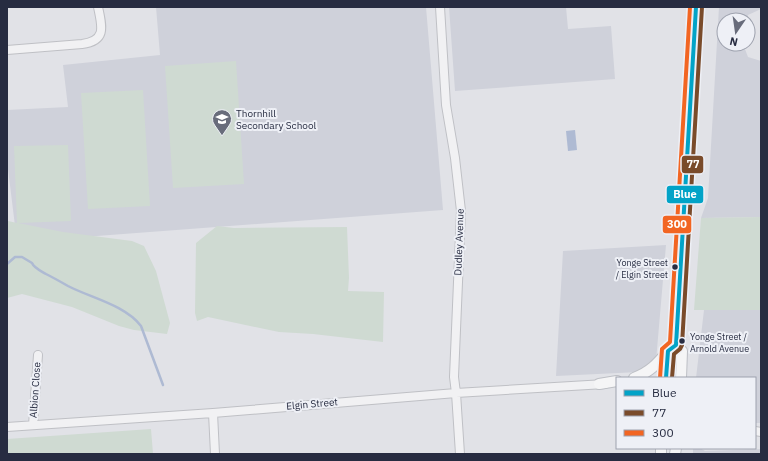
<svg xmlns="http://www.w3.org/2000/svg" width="768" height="461" font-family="'IBM Plex Sans',sans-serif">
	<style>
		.built { fill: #cfd1da }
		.green { fill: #cfdad2 }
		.water { fill: #aebad3 }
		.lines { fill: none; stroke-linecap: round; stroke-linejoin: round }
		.stream { stroke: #aebad3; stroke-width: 2.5 }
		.minor-casing { stroke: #bfc0c5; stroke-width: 10 }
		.major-casing { stroke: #bdbfc5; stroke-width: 12 }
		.minor { stroke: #f1f1f3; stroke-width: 8 }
		.major { stroke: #f5f5f6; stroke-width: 10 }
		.bus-1-casing { stroke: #eef0f6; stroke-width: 7 }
		.bus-2-casing { stroke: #eef0f6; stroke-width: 7 }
		.bus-3-casing { stroke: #eef0f6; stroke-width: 7 }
		.bus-1 { stroke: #02a3c7; stroke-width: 4 }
		.bus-2 { stroke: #7a4b2a; stroke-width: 4 }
		.bus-3 { stroke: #f26522; stroke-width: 4 }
		.bus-dot { fill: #272c41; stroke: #eef0f6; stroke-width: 1.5 }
		.labels { text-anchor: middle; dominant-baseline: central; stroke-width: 4; stroke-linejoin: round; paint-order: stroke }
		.bus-label { font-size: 9px; fill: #272c41; stroke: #eef0f6; text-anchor: end }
		.poi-label { font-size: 10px; fill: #272c41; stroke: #eef0f6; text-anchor: start }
		.street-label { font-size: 10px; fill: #272c41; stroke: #eef0f6 }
		.line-badge { stroke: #eef0f6; stroke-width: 1.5 }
		.badge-label { font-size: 11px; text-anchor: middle; font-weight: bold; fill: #fff }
	</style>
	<rect width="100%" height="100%" fill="#e1e2e7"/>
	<path class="built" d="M 156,7 L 426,7 L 443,210 L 17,242 L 7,161 L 7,110 L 68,107 L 63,65 L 160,55 Z
		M 449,7 L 566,7 L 568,29 L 611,26 L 615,79 L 455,91 Z
		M 719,7 L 761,7 L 761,9 L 748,15 L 746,20 L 724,20 L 724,44 L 743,44 L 748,57 L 761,61 L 761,217 L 701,218 L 708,198 Z
		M 666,245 L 656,361 L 639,372 L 556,376 L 563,251 Z
		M 704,310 L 761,310 L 761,423 L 755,423 L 755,378 L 696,378 Z
		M 693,448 L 700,448 L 705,451 L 761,449 L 761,454 L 693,454 Z"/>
	<path class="green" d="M 236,61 L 244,184 L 173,188 L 165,66 Z
		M 143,90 L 150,206 L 88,209 L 81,93 Z
		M 68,145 L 71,221 L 18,223 L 63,232 L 132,241 L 144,246 L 156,271 L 170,323 L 167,334 L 134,330 L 119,326 L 72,307 L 22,294 L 7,298 L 7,217 L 8,221 L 17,223 L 14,146 Z
		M 761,217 L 761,310 L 694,310 L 701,218 Z
		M 217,226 L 234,228 L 347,227 L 349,278 L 348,291 L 384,292 L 383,342 L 313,334 L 279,332 L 208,317 L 197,321 L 195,313 L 196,243 Z
		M 151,429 L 153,454 L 7,454 L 7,439 Z"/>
	<path class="water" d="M 575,130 L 577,150 L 568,151 L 566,131 Z"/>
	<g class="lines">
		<path class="stream" d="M 7,264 L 15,257 L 22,257 L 32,263 C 34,268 41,271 46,274 C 54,278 61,282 68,286 C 91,298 125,305 141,326 L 163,385"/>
		<g class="minor-casing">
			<path id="minor" d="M 440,7 L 446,105 L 455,158 L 461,211 L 454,377 L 456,393 L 460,454
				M 7,50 L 82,44 C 107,41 102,26 98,7
				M 213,413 L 215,454
				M 33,425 L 38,355
				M 7,427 L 213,413 L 456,393 L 605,384
				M 755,431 L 761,432"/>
		</g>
		<g class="major-casing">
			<path id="major" d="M 676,345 L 682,351 L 681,378
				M 634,378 C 650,372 657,364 668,351
				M 666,378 L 668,351 L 676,345 L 696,7
				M 599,384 L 617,381
				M 661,454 L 661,448
				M 675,454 L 676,448"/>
		</g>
		<use href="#minor" class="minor"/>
		<use href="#major" class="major"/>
		<g class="bus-1-casing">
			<path id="bus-1" d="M 666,378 L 668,351 L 676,345 L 696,7"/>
		</g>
		<g class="bus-2-casing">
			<path id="bus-2" d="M 672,378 L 674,354 L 680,349 L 682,345 L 702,7"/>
		</g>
		<g class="bus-3-casing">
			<path id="bus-3" d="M 660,378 L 662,349 L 670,342 L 690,7"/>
		</g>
		<use href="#bus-1" class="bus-1"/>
		<use href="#bus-2" class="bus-2"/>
		<use href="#bus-3" class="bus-3"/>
	</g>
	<defs>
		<g id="school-pin" transform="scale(1)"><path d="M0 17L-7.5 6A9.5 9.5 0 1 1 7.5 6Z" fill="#686c7b" stroke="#eef0f6"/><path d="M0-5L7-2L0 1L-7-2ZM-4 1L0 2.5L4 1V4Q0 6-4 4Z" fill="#fff"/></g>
	</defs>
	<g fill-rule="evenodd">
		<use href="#school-pin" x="222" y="119"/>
	</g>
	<g class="bus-dot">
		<circle cx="675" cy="267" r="3.5"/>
		<circle cx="682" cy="341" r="3.5"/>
	</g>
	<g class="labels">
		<g class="bus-label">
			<text x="668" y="262">Yonge Street<tspan x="668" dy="12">/ Elgin Street</tspan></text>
			<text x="690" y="336" text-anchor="start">Yonge Street /<tspan x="690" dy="12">Arnold Avenue</tspan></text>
		</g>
		<g class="poi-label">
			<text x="236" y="113">Thornhill<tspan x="236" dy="12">Secondary School</tspan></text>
		</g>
		<g class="street-label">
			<text transform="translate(459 242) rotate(-88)">Dudley Avenue</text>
			<text transform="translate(35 390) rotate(-86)">Albion Close</text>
			<text transform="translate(312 404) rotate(-5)">Elgin Street</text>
		</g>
	</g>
	<g class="line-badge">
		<rect x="681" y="155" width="23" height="19" rx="4" fill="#7a4b2a"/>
		<rect x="666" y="185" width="38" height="19" rx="4" fill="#02a3c7"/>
		<rect x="662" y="215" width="30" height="19" rx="4" fill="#f26522"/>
	</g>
	<g class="badge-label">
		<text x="693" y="168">77</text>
		<text x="685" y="198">Blue</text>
		<text x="677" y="228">300</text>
	</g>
	<rect width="768" height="461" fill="none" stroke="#272c41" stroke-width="16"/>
	<rect x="616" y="377" width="140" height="72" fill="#eef0f6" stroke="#9ea2ae"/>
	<rect x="624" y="390" width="20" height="6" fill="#02a3c7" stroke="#9ea2ae"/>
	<text x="652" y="397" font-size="12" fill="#272c41">Blue</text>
	<rect x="624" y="410" width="20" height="6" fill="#7a4b2a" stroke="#9ea2ae"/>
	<text x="652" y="417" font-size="12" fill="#272c41">77</text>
	<rect x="624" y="430" width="20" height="6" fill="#f26522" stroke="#9ea2ae"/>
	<text x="652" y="437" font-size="12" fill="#272c41">300</text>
	<g transform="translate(736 32) rotate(193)"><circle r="19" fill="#eef0f6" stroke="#9ea2ae"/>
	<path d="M0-3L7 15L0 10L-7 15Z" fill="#686c7b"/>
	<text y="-6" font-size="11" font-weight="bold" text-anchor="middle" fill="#272c41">N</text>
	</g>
</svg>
